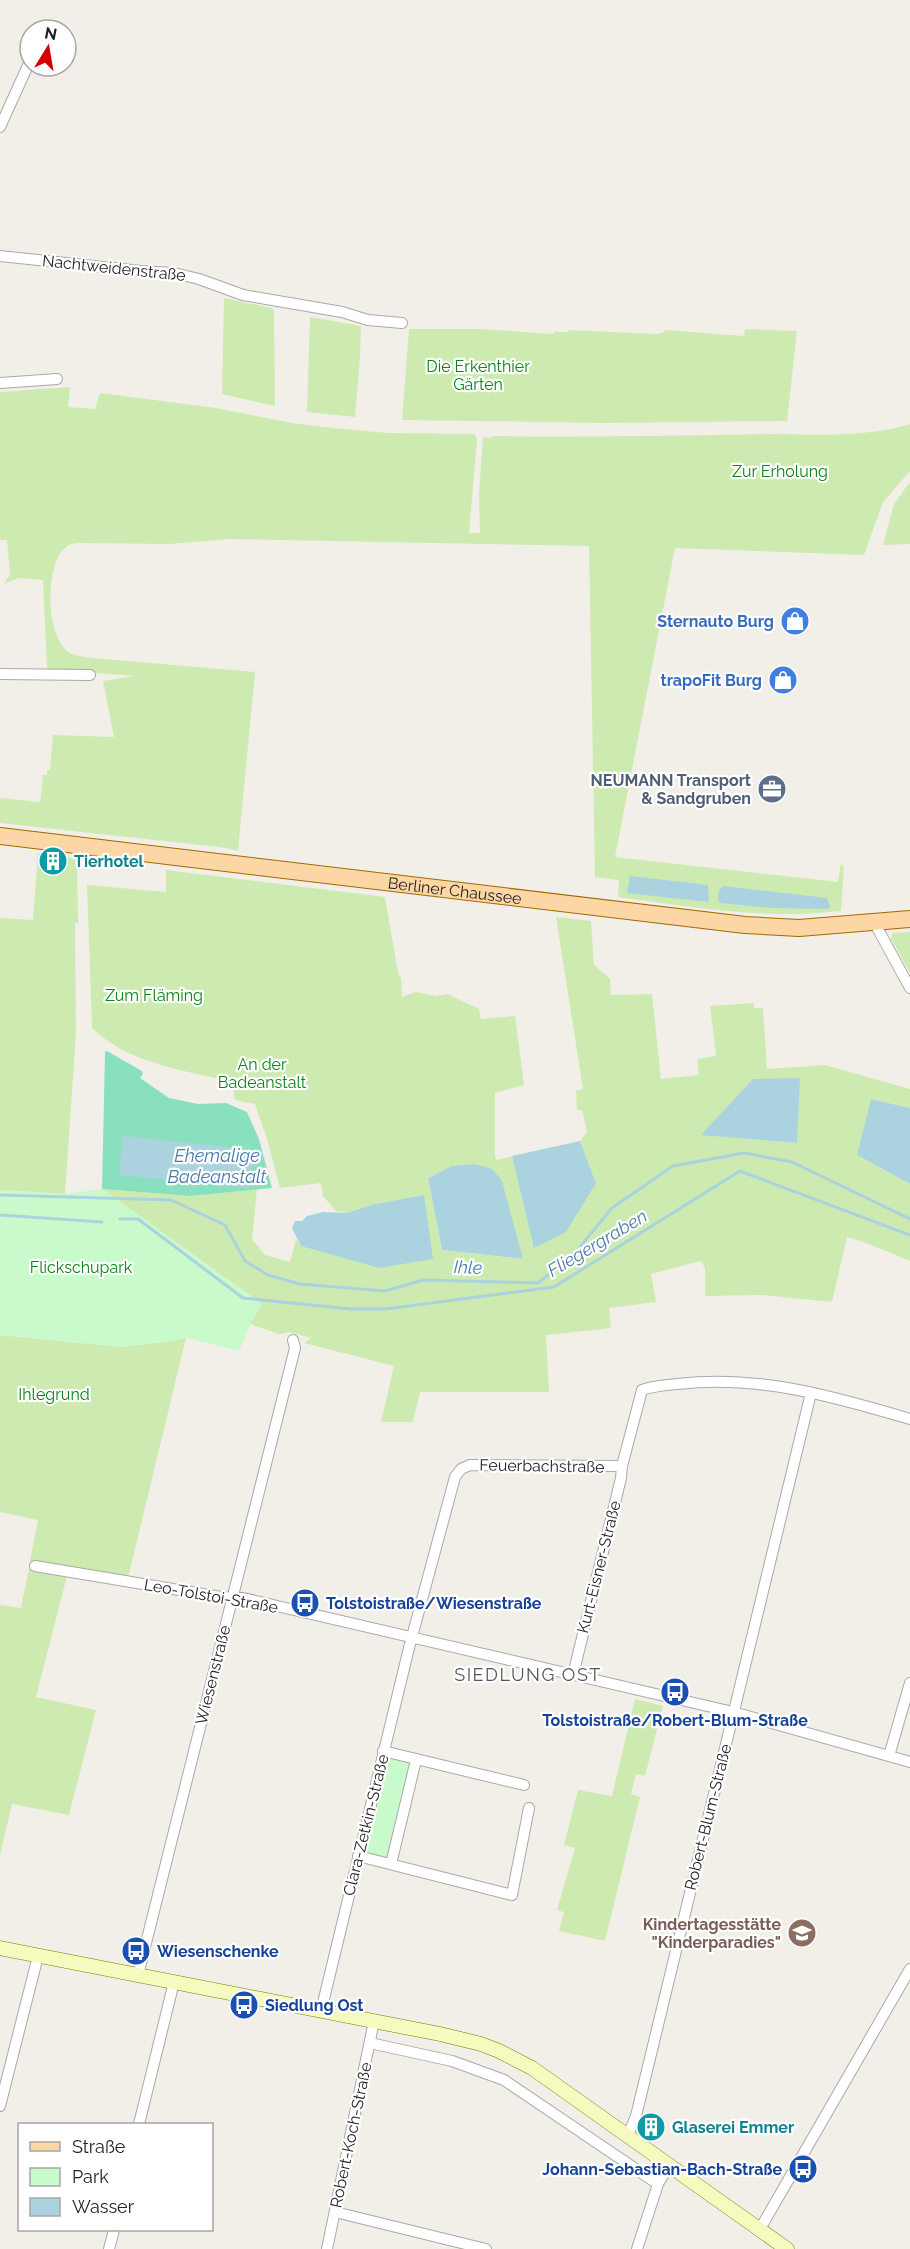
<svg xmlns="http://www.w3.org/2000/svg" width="910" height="2249" font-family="Raleway,sans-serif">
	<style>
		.grass { fill: #cdebb0; fill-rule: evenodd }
		.park { fill: #c8facc }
		.pitch { fill: #88e0be }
		.water { fill: #aad3df }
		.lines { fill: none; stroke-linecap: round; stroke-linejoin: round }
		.stream { stroke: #aad3df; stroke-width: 3 }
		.street-casing { stroke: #a9a9a9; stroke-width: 12 }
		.secondary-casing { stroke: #707d05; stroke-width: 15 }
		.primary-casing { stroke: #a06b00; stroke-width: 18 }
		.street { stroke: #fff; stroke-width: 10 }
		.secondary { stroke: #f7fabf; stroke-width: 14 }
		.primary { stroke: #fcd6a4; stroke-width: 16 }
		.labels { text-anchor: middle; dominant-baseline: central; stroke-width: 4.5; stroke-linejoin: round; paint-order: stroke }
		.street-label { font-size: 16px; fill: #222; stroke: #fff }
		.park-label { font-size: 16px; fill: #0c8416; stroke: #fff }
		.shop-label { font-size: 16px; font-weight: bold; fill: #366cbe; stroke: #fff; text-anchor: end }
		.service-label { font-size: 16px; font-weight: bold; fill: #4e5e75; stroke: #fff; text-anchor: end }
		.culture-label { font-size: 16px; font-weight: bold; fill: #0d838f; stroke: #fff; text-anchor: start }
		.transit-label { font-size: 16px; font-weight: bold; fill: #164399; stroke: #fff; text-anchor: start }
		.education-label { font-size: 16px; font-weight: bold; fill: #785e54; stroke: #fff; text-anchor: end }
		.water-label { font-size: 18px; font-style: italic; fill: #4a7aab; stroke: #fff }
		.neighbourhood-label { font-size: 18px; letter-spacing: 1.5px; fill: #555; stroke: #fff }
	</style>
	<rect width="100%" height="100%" fill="#f2efe9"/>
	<path class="grass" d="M 224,298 L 272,308 L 274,311 L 275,406 L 222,394 Z
		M 310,317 L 361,326 L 360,358 L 355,417 L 307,412 Z
		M 409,329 L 479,329 L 553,334 L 554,332 L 568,332 L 569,330 L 656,334 L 664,332 L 664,330 L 744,336 L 745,329 L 797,331 L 787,421 L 603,423 L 402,420 Z
		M 70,387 L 68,407 L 95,409 L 100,393 L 216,408 L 292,423 L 332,428 L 388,433 L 475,434 L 477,440 L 469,533 L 480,533 L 479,494 L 483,437 L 491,438 L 492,436 C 583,437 674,436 765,434 C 810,434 868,438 910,424 L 910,471 L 883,502 L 864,555 L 675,548 L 615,857 L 838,882 L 841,863 L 844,868 L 841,911 C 767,920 692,907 618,897 L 619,880 L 595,877 L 589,546 L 229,539 L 169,544 L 76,543 C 72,544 67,545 64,549 C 45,568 45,637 70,653 C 75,656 86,657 92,658 L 255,672 L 238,851 L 227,848 L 0,823 L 0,798 L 40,802 L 43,775 L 47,775 L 47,770 L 50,770 L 53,735 L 114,737 L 103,681 L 134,676 L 47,669 L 43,580 L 18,578 L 4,584 L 10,574 L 7,540 L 0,540 L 0,392 Z
		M 910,482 L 910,544 L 883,545 L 894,504 Z
		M 38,853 L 77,859 L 78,923 L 75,923 L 76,1033 L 65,1194 L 0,1190 L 0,918 L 33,920 Z
		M 166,870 L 385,897 L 398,973 L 401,978 L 402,997 L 416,992 L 436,996 L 447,994 L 479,1009 L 481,1019 L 515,1016 L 524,1085 L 495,1093 L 495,1154 L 496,1160 L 512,1156 L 535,1248 L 596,1183 L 580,1141 L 587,1132 L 582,1110 L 577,1110 L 576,1091 L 583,1089 L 556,917 L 591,921 L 594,965 L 610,979 L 611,995 L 652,994 L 661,1079 L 699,1075 L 697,1059 L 716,1056 L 710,1006 L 754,1003 L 754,1008 L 763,1008 L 767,1069 L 825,1065 L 910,1089 L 910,1108 L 871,1099 L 857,1155 L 910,1184 L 910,1261 L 864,1242 L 847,1237 L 832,1302 L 762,1295 L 705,1296 L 705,1268 L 701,1261 L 651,1274 L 656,1302 L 609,1308 L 611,1328 L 546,1335 L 549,1392 L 420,1392 L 413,1422 L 381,1422 L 394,1366 L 304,1343 L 311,1338 L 289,1332 L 279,1334 L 250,1324 L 262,1304 L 102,1189 L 190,1196 L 257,1189 L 252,1239 L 265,1255 L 290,1262 L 296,1239 L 301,1246 L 371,1205 L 347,1213 L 336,1211 L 323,1196 L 321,1183 L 280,1188 L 267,1139 L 255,1104 L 235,1100 L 232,1082 C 184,1070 129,1064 92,1028 L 87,885 L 166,892 ZM 799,1078 L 796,1143 L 702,1134 ZM 474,1164 L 523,1258 L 522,1259 L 442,1250 L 428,1178 L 452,1166 Z
		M 910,932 L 910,973 L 891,938 L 893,933 Z
		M 0,1335 L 122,1347 L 164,1342 L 186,1338 L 128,1578 L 30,1561 L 38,1520 L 0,1512 Z
		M 29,1569 L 67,1576 L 36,1697 L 96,1710 L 69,1815 L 12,1804 L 0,1855 L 0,1605 L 21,1608 Z
		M 635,1699 L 663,1706 L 645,1776 L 636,1774 L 631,1794 L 640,1797 L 605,1941 L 559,1931 L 564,1912 L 557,1910 L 575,1848 L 564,1845 L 578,1790 L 612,1796 Z"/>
	<path class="park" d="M 102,1189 L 262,1304 L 250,1324 L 239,1351 L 186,1338 L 164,1342 L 122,1347 L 0,1335 L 0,1190 L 65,1194 Z
		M 388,1757 L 410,1762 L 389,1858 L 385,1858 L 364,1852 L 385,1761 Z"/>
	<path class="pitch" d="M 107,1051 L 142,1071 L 143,1074 L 140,1078 L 169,1098 L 198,1104 L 226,1103 L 247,1112 L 259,1139 L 272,1188 L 190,1196 L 102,1189 L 105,1052 Z"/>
	<path class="water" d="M 630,876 L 708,885 L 709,902 L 627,893 Z
		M 724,886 L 827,898 L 830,907 L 828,909 L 773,908 L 720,903 L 718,899 L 719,890 Z
		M 800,1078 L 797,1143 L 701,1135 L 753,1079 Z
		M 871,1099 L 910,1108 L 910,1184 L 857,1155 Z
		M 123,1136 L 254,1150 L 250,1188 L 119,1175 Z
		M 580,1141 L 596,1183 L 566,1232 L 534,1248 L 512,1156 Z
		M 474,1164 L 492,1169 L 502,1181 L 523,1259 L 442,1250 L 428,1178 L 452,1166 Z
		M 424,1195 L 433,1259 L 379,1268 L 301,1246 L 292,1228 L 295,1221 L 302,1221 L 307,1216 L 323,1212 L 347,1213 L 371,1205 Z"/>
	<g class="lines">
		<path class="stream" d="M 0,1195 L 171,1200 L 225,1225 L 245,1261 L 268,1275 L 300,1284 L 385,1291 L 423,1280 L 538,1283 L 574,1254 L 612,1208 L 673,1166 L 744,1153 L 792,1162 L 910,1219
			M 0,1215 L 102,1222
			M 120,1219 L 138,1219 L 243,1298 L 351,1309 L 385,1309 L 554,1287 L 740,1171 L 910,1235"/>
		<g class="street-casing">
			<path id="street" d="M 0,127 L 30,61
				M 0,256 L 141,271 L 174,273 L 199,279 L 243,295 L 342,312 L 368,320 L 402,323
				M 0,383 L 57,379
				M 0,674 L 90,675
				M 874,922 L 910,988
				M 35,1566 L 221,1597 L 243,1598 L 733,1712 L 910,1762
				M 573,1675 L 621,1478 L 622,1466 L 642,1390 C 653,1386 666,1385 678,1384 C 756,1374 836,1397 910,1419
				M 383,1751 L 524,1785
				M 889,1756 L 910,1683
				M 358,1856 L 512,1895 L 529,1808
				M 391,1864 L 416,1760
				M 138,1975 L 295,1348 L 293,1340
				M 321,2011 L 409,1648 L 455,1477 L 461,1469 L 470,1465 L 622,1466
				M 370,2043 L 452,2061 L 504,2080 L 658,2184
				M 0,2106 L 38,1956
				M 139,2124 L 174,1982
				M 628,2135 L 636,2116 L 811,1393
				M 335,2212 L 486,2249
				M 760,2229 L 910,1969
				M 109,2249 L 114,2230
				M 327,2249 L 374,2021
				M 637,2249 L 658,2184 L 669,2165"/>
		</g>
		<g class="secondary-casing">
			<path id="secondary" d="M 0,1948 L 440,2034 L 481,2044 L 499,2051 L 532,2068 L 787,2249"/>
		</g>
		<g class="primary-casing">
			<g id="primary">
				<path id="s1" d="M 0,836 L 745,925 L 799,928 L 910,919"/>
			</g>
		</g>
		<use href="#street" class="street"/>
		<use href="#secondary" class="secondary"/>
		<use href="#primary" class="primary"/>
	</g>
	<defs>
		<g id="shop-disc" transform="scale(1.5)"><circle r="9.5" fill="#3f7fe0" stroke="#fff"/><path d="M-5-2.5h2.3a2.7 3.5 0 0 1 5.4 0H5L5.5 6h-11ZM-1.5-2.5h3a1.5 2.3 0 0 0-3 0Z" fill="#fff"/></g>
		<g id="office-disc" transform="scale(1.5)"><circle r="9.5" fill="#5c6f8a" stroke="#fff"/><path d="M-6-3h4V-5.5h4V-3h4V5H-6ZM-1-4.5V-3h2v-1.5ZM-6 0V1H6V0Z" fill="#fff"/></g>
		<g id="building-disc" transform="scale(1.5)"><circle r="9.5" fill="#0f9aa8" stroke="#fff"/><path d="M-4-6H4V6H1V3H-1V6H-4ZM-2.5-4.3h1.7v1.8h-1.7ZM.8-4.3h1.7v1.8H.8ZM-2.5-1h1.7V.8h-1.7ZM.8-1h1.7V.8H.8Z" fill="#fff"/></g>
		<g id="bus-disc" transform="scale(1.5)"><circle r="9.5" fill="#1a4fb4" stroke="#fff"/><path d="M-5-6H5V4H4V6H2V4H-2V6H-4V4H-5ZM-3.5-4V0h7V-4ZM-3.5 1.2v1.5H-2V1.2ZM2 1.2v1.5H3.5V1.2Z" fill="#fff"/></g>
		<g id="school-disc" transform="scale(1.5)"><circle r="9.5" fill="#8d6e63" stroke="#fff"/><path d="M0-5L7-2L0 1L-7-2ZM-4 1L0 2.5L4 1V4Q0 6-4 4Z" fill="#fff"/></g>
	</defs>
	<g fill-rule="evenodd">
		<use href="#shop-disc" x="795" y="621"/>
		<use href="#shop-disc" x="783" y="680"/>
		<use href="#office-disc" x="772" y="789"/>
		<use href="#building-disc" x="53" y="861"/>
		<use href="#bus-disc" x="305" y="1603"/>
		<use href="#bus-disc" x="675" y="1692"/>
		<use href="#school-disc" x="802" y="1933"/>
		<use href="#bus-disc" x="136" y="1951"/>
		<use href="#bus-disc" x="244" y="2005"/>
		<use href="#building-disc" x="651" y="2127"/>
		<use href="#bus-disc" x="803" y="2169"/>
	</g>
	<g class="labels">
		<g class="street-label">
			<text transform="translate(114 268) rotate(6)">Nachtweidenstraße</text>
			<text stroke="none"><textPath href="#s1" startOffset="458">Berliner Chaussee</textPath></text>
			<text transform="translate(542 1466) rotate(1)">Feuerbachstraße</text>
			<text transform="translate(599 1567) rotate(-76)">Kurt-Eisner-Straße</text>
			<text transform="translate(211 1596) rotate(10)">Leo-Tolstoi-Straße</text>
			<text transform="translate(213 1675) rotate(-76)">Wiesenstraße</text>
			<text transform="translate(708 1817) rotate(-76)">Robert-Blum-Straße</text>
			<text transform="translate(366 1825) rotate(-76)">Clara-Zetkin-Straße</text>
			<text transform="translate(351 2135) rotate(-78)">Robert-Koch-Straße</text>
		</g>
		<g class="park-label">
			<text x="478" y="366">Die Erkenthier<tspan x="478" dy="18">Gärten</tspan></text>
			<text x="780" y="471">Zur Erholung</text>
			<text x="154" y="995">Zum Fläming</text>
			<text x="262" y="1064">An der<tspan x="262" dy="18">Badeanstalt</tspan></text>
			<text x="81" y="1267">Flickschupark</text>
			<text x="54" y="1394">Ihlegrund</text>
		</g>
		<g class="shop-label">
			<text x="774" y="621">Sternauto Burg</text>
			<text x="762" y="680">trapoFit Burg</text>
		</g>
		<g class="service-label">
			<text x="751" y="780">NEUMANN Transport<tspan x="751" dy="18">&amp; Sandgruben</tspan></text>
		</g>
		<g class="culture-label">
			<text x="74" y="861">Tierhotel</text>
			<text x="672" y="2127">Glaserei Emmer</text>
		</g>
		<g class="transit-label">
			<text x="326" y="1603">Tolstoistraße/Wiesenstraße</text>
			<text x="675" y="1720" text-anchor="middle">Tolstoistraße/Robert-Blum-Straße</text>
			<text x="157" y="1951">Wiesenschenke</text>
			<text x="265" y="2005">Siedlung Ost</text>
			<text x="782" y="2169" text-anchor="end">Johann-Sebastian-Bach-Straße</text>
		</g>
		<g class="education-label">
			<text x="781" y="1924">Kindertagesstätte<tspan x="781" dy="18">"Kinderparadies"</tspan></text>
		</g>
		<g class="water-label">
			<text x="217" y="1155">Ehemalige<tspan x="217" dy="21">Badeanstalt</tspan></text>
			<text transform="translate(597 1243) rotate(-31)">Fliegergraben</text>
			<text transform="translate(468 1267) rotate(2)">Ihle</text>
		</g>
		<g class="neighbourhood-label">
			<text x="528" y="1674">SIEDLUNG OST</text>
		</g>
	</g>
	<rect x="18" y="2123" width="195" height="108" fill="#ffffff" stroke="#a7a7a7" stroke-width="1.5"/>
	<rect x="30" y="2142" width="30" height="9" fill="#fcd6a4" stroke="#a7a7a7" stroke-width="1.5"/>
	<text x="72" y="2153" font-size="18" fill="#222222">Straße</text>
	<rect x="30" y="2168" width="30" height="18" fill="#c8facc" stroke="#a7a7a7" stroke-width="1.5"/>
	<text x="72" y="2183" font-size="18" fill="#222222">Park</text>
	<rect x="30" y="2198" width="30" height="18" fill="#aad3df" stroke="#a7a7a7" stroke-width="1.5"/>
	<text x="72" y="2213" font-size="18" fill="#222222">Wasser</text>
	<g transform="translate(48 48) rotate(11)"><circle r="28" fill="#ffffff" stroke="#a7a7a7" stroke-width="1.5"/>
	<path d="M0-4.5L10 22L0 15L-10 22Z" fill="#d40000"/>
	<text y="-9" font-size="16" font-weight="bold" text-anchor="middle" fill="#222222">N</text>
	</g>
</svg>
